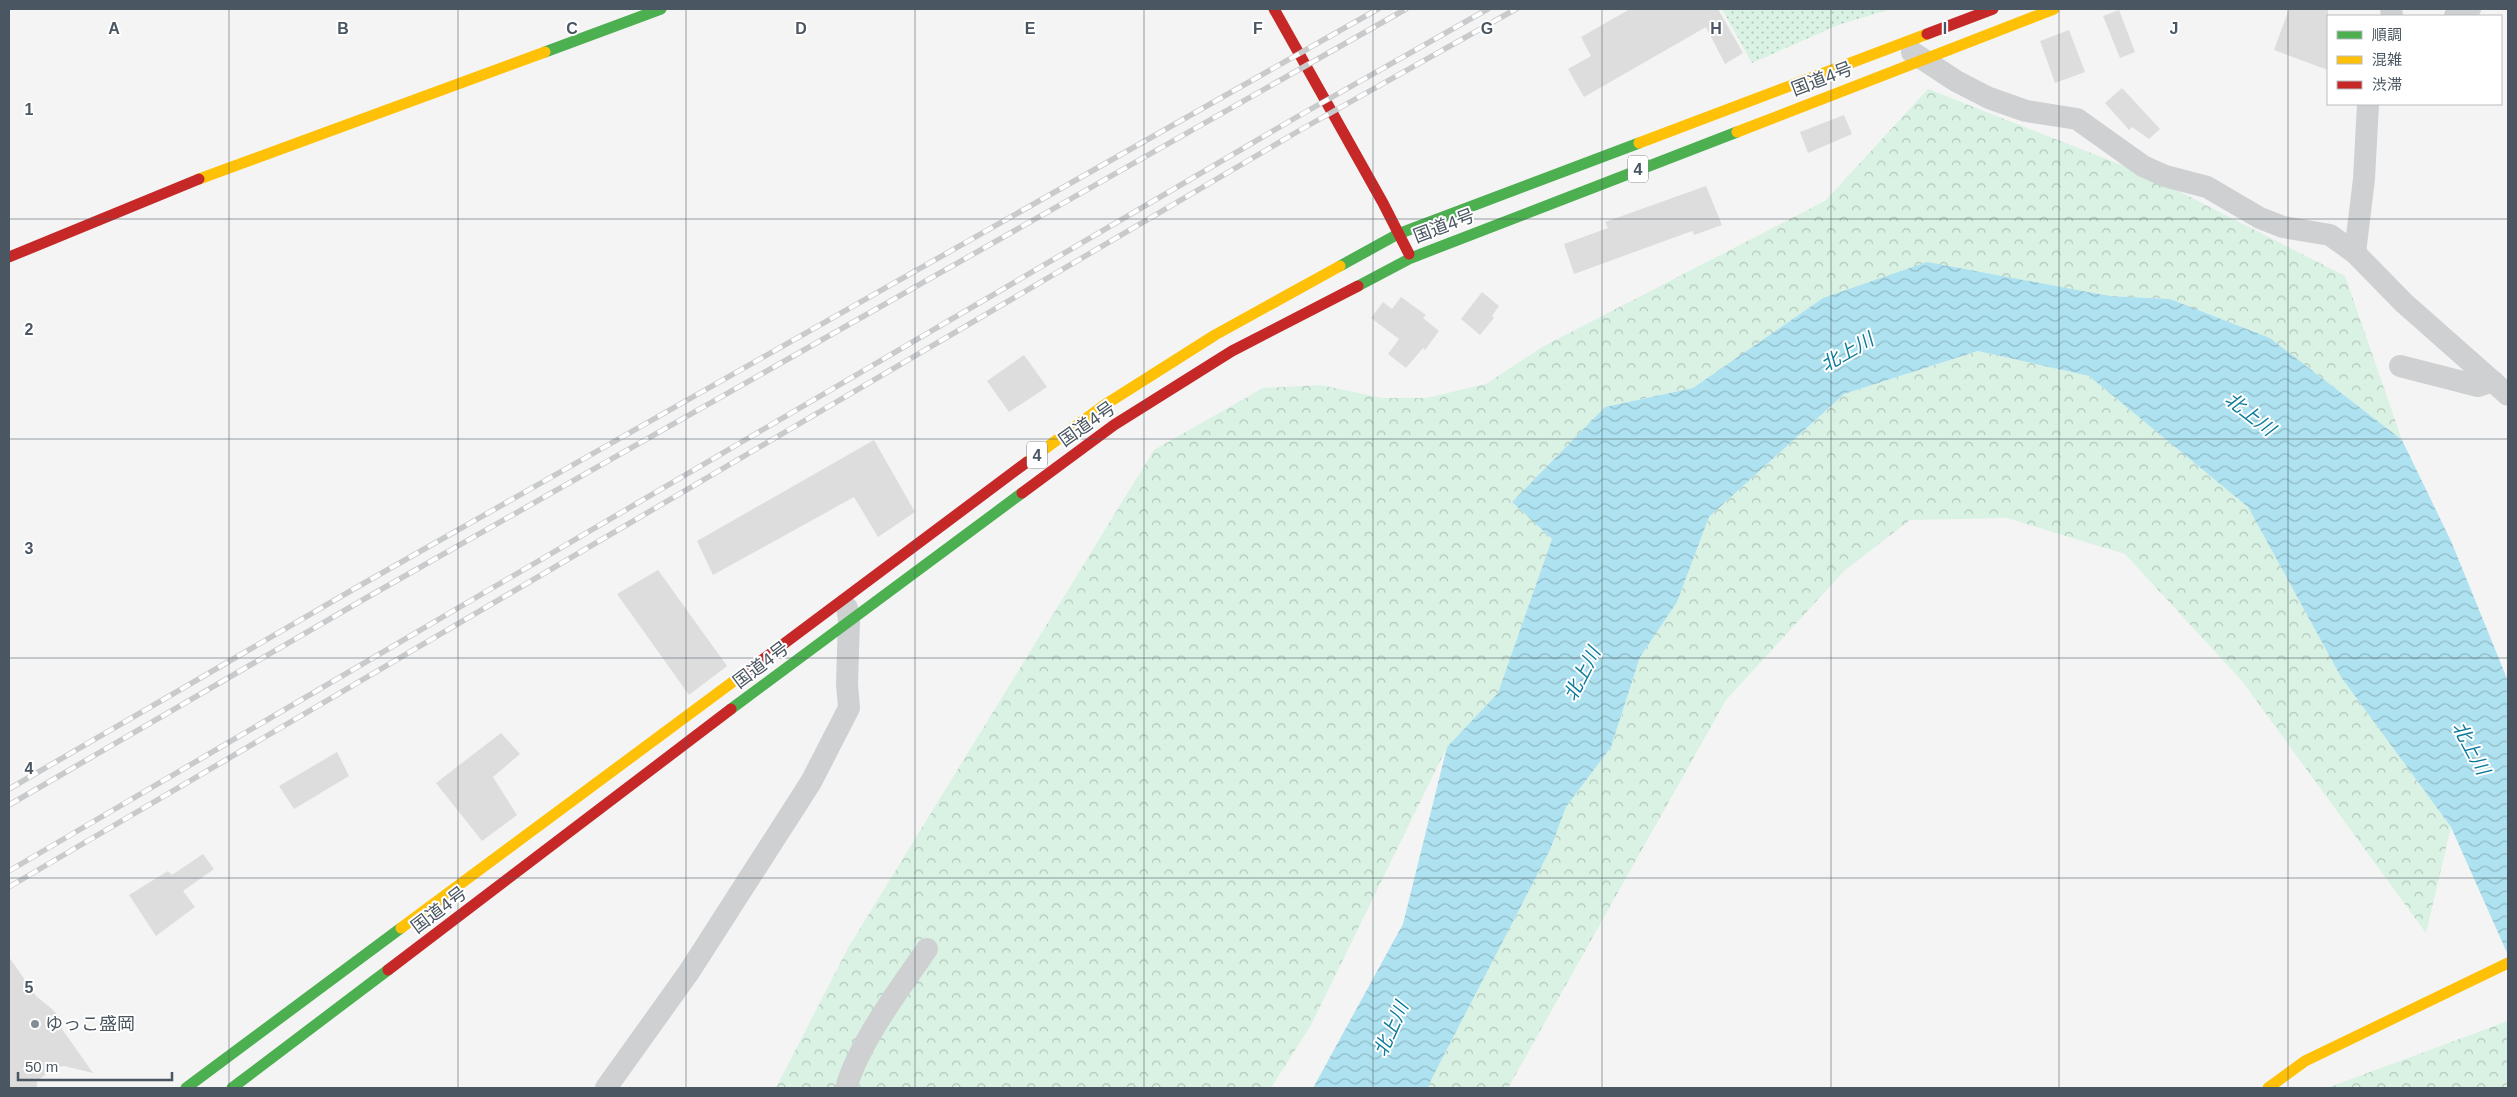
<svg xmlns="http://www.w3.org/2000/svg" width="2517" height="1097" font-family="Arial,'Noto Sans JP',sans-serif">
	<style>
		.grass { fill: url(#grass-dots) }
		.forest { fill: url(#forest-crowns) }
		.water { fill: url(#water-waves) }
		.building { fill: #ddddde }
		.lines { fill: none; stroke-linecap: round; stroke-linejoin: round }
		.street { stroke: #ced0d2; stroke-width: 22 }
		.fast { stroke: #4caf50; stroke-width: 11 }
		.slow { stroke: #ffc107; stroke-width: 11 }
		.jam { stroke: #c62828; stroke-width: 11 }
		.rail-casing { stroke: #c9cacc; stroke-width: 5.5 }
		.rail { stroke: #fff; stroke-width: 4; stroke-dasharray: 11; stroke-linecap: butt }
		.grid { fill: none; stroke: #4a5661; stroke-width: 1; stroke-opacity: 0.55 }
		.poi-dot { fill: #868d94; stroke: #fff; stroke-width: 2 }
		.labels { text-anchor: middle; dominant-baseline: central; stroke-width: 4; stroke-linejoin: round; paint-order: stroke }
		.shield { fill: #fff; stroke: #808990; stroke-width: 1 }
		.shield-label { font-size: 16px; font-weight: bold; fill: #4a5661 }
		.street-label { font-size: 18px; fill: #4a5661; stroke: #fff }
		.poi-label { font-size: 18px; fill: #4a5661; stroke: #fff; text-anchor: start }
		.water-label { font-size: 19px; font-style: italic; fill: #0c7c9b; stroke: #fff }
		.grid-label { font-size: 16px; text-anchor: middle; font-weight: bold; fill: #4a5661; stroke: #fff; stroke-width: 4; stroke-linejoin: round; paint-order: stroke }
	</style>
	<defs>
		<pattern id="grass-dots" width="8" height="8" patternUnits="userSpaceOnUse" patternTransform="scale(1.25)"><rect width="8" height="8" fill="#d9f2e3"/><path d="M2 2h.1M6 6h.1" fill="none" stroke="#b2c7bb" stroke-width="1.8" stroke-linecap="round"/></pattern>
		<pattern id="forest-crowns" width="20" height="18" patternUnits="userSpaceOnUse" patternTransform="scale(1.25)"><rect width="20" height="18" fill="#d9f2e3"/><path d="M2 6a3 3 0 1 1 6 0M12 15a3 3 0 1 1 6 0" fill="none" stroke="#b2c7bb"/></pattern>
		<pattern id="water-waves" width="16" height="10" patternUnits="userSpaceOnUse" patternTransform="scale(1.25)"><rect width="16" height="10" fill="#aee2f0"/><path d="M0 5q4-4 8 0t8 0" fill="none" stroke="#90bac6"/></pattern>
	</defs>
	<rect width="100%" height="100%" fill="#f4f4f4"/>
	<path class="grass" d="M 1722,9 L 1891,9 L 1838,25 L 1752,63 Z"/>
	<path class="forest" d="M 1928,89 L 2147,175 L 2345,276 L 2402,440 L 2270,338 L 2170,299 L 2109,296 L 1823,298 L 1693,388 L 1605,407 L 1512,502 L 1552,539 L 1498,694 L 1447,747 L 1311,1025 L 1271,1088 L 776,1088 L 848,948 L 1154,450 L 1263,388 L 1320,385 L 1382,398 L 1426,398 L 1486,384 L 1544,346 L 1825,201 Z
		M 1979,351 L 2089,376 L 2248,507 L 2341,677 L 2451,827 L 2426,933 L 2242,681 L 2125,554 L 2007,518 L 1910,520 L 1844,571 L 1726,700 L 1508,1088 L 1427,1088 L 1550,850 L 1566,807 L 1611,747 L 1640,657 L 1677,602 L 1709,517 L 1844,394 Z
		M 2508,1021 L 2508,1088 L 2327,1088 Z"/>
	<path class="water" d="M 1927,262 L 2109,296 L 2170,299 L 2270,338 L 2402,440 L 2451,541 L 2508,681 L 2508,955 L 2451,827 L 2341,677 L 2248,507 L 2089,376 L 1978,351 L 1844,394 L 1709,517 L 1677,602 L 1640,657 L 1611,747 L 1566,807 L 1550,850 L 1427,1088 L 1313,1088 L 1403,924 L 1447,747 L 1498,693 L 1552,539 L 1512,502 L 1605,407 L 1693,388 L 1823,298 Z"/>
	<path class="building" d="M 1630,9 L 1718,9 L 1743,53 L 1725,64 L 1706,27 L 1584,97 L 1568,69 L 1591,56 L 1581,37 Z
		M 2289,9 L 2328,9 L 2328,70 L 2274,50 Z
		M 2119,10 L 2135,52 L 2120,58 L 2103,16 Z
		M 2069,30 L 2085,72 L 2055,83 L 2040,41 Z
		M 2122,88 L 2160,129 L 2149,139 L 2132,127 L 2129,130 L 2105,103 Z
		M 1844,115 L 1852,134 L 1808,153 L 1800,132 Z
		M 1706,186 L 1722,225 L 1694,235 L 1692,231 L 1574,274 L 1564,244 L 1608,228 L 1605,222 Z
		M 1482,292 L 1499,306 L 1492,316 L 1494,318 L 1480,335 L 1461,319 Z
		M 1401,297 L 1426,315 L 1423,318 L 1439,331 L 1425,350 L 1423,348 L 1406,368 L 1388,354 L 1399,339 L 1371,318 L 1383,302 L 1392,309 Z
		M 1024,355 L 1047,387 L 1009,412 L 987,381 Z
		M 874,440 L 915,512 L 878,537 L 854,497 L 713,575 L 697,541 Z
		M 658,570 L 727,666 L 689,695 L 617,594 Z
		M 501,733 L 520,754 L 493,777 L 517,815 L 482,841 L 436,783 Z
		M 337,752 L 349,776 L 294,809 L 279,786 Z
		M 203,854 L 214,869 L 183,891 L 195,907 L 156,936 L 129,895 L 168,871 L 172,875 Z
		M 9,957 L 36,996 L 52,1009 L 61,1019 L 62,1029 L 93,1073 L 64,1066 L 54,1068 L 37,1081 L 37,1088 L 9,1088 Z"/>
	<g class="lines">
		<path class="street" d="M 2391,9 L 2392,16
			M 2455,16 L 2470,9
			M 1912,52 L 1956,81 L 1989,98 L 2026,111 L 2077,119 L 2143,166 L 2165,176 L 2207,187 L 2260,218 L 2283,227 L 2330,235 L 2355,253
			M 2368,104 L 2364,179 L 2355,253 L 2404,303 L 2508,395
			M 2400,366 L 2478,386 L 2493,381
			M 606,1088 L 689,972 L 811,782 L 849,708 L 847,684 L 849,620 L 847,608
			M 846,1088 C 859,1043 900,988 927,949"/>
		<path class="fast" d="M 545,52 L 661,9
			M 1340,266 L 1398,234 L 1639,143
			M 1358,286 L 1411,258 L 1737,132
			M 731,709 L 1022,493
			M 186,1088 L 401,928
			M 232,1088 L 388,970"/>
		<path class="slow" d="M 1737,132 L 2054,9
			M 1639,143 L 1927,34
			M 199,179 L 545,52
			M 1027,462 L 1103,406 L 1215,335 L 1340,266
			M 401,928 L 742,675
			M 2268,1088 L 2305,1061 L 2508,963"/>
		<path class="jam" d="M 1274,9 L 1383,203 L 1409,254
			M 1927,34 L 1993,9
			M 9,257 L 199,179
			M 1022,493 L 1114,425 L 1232,351 L 1358,286
			M 742,675 L 1027,462
			M 388,970 L 731,709"/>
		<g class="rail-casing">
			<path id="rail" d="M 9,789 L 359,586 L 1378,9
				M 9,805 L 366,598 L 1406,9
				M 9,871 L 1295,118 L 1488,9
				M 9,887 L 1302,129 L 1516,9"/>
		</g>
		<use href="#rail" class="rail"/>
	</g>
	<path class="grid" d="M 229,9 L 229,1088M 458,9 L 458,1088M 686,9 L 686,1088M 915,9 L 915,1088M 1144,9 L 1144,1088M 1373,9 L 1373,1088M 1602,9 L 1602,1088M 1831,9 L 1831,1088M 2059,9 L 2059,1088M 2288,9 L 2288,1088M 9,219 L 2508,219M 9,439 L 2508,439M 9,658 L 2508,658M 9,878 L 2508,878"/>
	<circle class="poi-dot" cx="35" cy="1024" r="5"/>
	<g class="labels">
		<g class="shield">
			<rect x="1628" y="155.5" width="20" height="27" rx="4"/>
			<rect x="1027" y="441.5" width="20" height="27" rx="4"/>
		</g>
		<g class="shield-label">
			<text x="1638" y="169">4</text>
			<text x="1037" y="455">4</text>
		</g>
		<g class="street-label">
			<text transform="translate(1822 79) rotate(-21)">国道4号</text>
			<text transform="translate(1444 226) rotate(-21)">国道4号</text>
			<text transform="translate(1087 424) rotate(-35)">国道4号</text>
			<text transform="translate(761 665) rotate(-37)">国道4号</text>
			<text transform="translate(439 910) rotate(-37)">国道4号</text>
		</g>
		<g class="poi-label">
			<text x="45" y="1024">ゆっこ盛岡</text>
		</g>
		<g class="water-label">
			<text transform="translate(1847 352) rotate(-30)">北上川</text>
			<text transform="translate(2250 414) rotate(38)">北上川</text>
			<text transform="translate(1582 674) rotate(-63)">北上川</text>
			<text transform="translate(2471 748) rotate(62)">北上川</text>
			<text transform="translate(1391 1029) rotate(-66)">北上川</text>
		</g>
	</g>
	<g class="grid-label">
		<text x="114" y="34">A</text>
		<text x="343" y="34">B</text>
		<text x="572" y="34">C</text>
		<text x="801" y="34">D</text>
		<text x="1030" y="34">E</text>
		<text x="1258" y="34">F</text>
		<text x="1487" y="34">G</text>
		<text x="1716" y="34">H</text>
		<text x="1945" y="34">I</text>
		<text x="2174" y="34">J</text>
		<text x="29" y="115">1</text>
		<text x="29" y="335">2</text>
		<text x="29" y="554">3</text>
		<text x="29" y="774">4</text>
		<text x="29" y="993">5</text>
	</g>
	<rect width="2517" height="1097" fill="none" stroke="#4a5661" stroke-width="20"/>
	<rect x="2327" y="15" width="175" height="90" fill="#ffffff" stroke="#b7bbc0"/>
	<rect x="2337" y="31" width="25" height="8" fill="#4caf50" stroke="#b7bbc0"/>
	<text x="2372" y="40" font-size="15" fill="#4a5661">順調</text>
	<rect x="2337" y="56" width="25" height="8" fill="#ffc107" stroke="#b7bbc0"/>
	<text x="2372" y="65" font-size="15" fill="#4a5661">混雑</text>
	<rect x="2337" y="81" width="25" height="8" fill="#c62828" stroke="#b7bbc0"/>
	<text x="2372" y="90" font-size="15" fill="#4a5661">渋滞</text>
	<path d="M18 1072v8h154v-8" fill="none" stroke="#4a5661" stroke-width="2.5"/>
	<text x="25" y="1072" font-size="15" fill="#4a5661" stroke="#ffffff" stroke-width="4" paint-order="stroke">50 m</text>
</svg>
